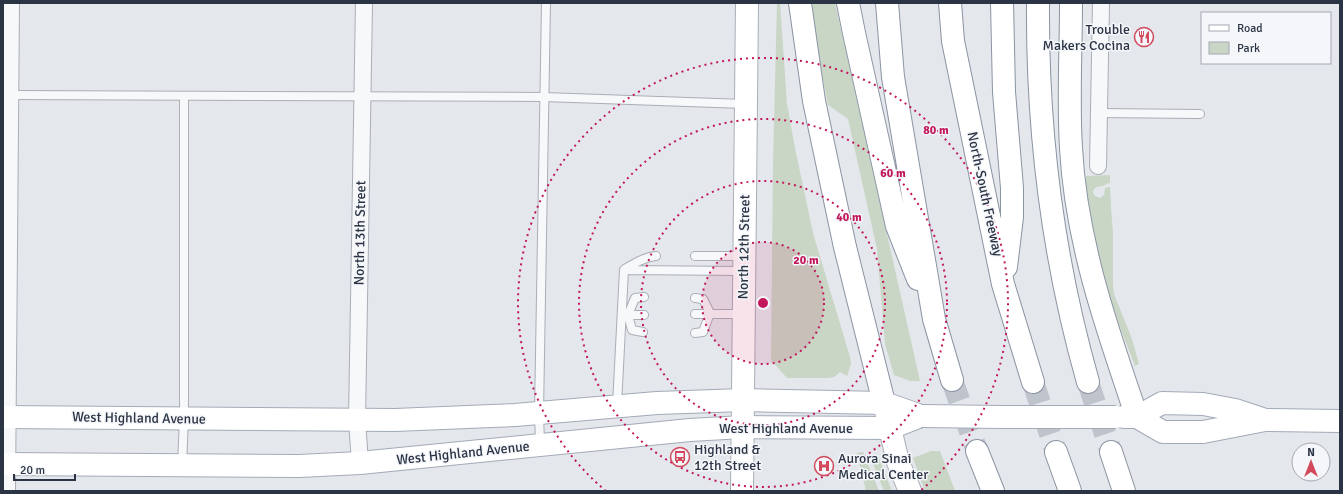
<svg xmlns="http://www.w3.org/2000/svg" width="1343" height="494" font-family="Signika,sans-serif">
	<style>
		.green { fill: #c9d6c5 }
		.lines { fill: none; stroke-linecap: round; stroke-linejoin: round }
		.highway-tunnel { stroke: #bfc3cb; stroke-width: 22; stroke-dasharray: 22 11; stroke-linecap: butt }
		.lane-casing { stroke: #a9aeb7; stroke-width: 10 }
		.street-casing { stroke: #a9aeb7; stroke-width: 18 }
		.secondary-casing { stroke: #a9aeb7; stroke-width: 24 }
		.primary-casing { stroke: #a3abb8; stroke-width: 24 }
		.highway-casing { stroke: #8b94a3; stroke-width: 24 }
		.lane { stroke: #f7f8fa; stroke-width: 8 }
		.street { stroke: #f7f8fa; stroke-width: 16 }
		.secondary { stroke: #fff; stroke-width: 22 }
		.primary { stroke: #fff; stroke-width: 22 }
		.highway { stroke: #fff; stroke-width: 22 }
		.primary-bridge-casing { stroke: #a3abb8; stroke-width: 24; stroke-linecap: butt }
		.primary-bridge { stroke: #fff; stroke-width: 22 }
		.ring { fill: none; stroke: #c2185b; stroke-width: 2; stroke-dasharray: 2 4 }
		.labels { text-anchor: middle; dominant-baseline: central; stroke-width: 3; stroke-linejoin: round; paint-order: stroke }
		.poi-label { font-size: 14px; fill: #2b3445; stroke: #f4f6f9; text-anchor: start }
		.street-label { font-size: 14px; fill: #2b3445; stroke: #f4f6f9 }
		.centre { fill: #c2185b; stroke: #f4f6f9; stroke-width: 2 }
		.ring-label { font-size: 12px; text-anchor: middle; font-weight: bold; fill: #c2185b; stroke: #f4f6f9; stroke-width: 3; stroke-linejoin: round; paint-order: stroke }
	</style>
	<rect width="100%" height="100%" fill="#e4e7ec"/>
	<path class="green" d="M 777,3 L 780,3 L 787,104 L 795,148 L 813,233 L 850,357 L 851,364 L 847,376 L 840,372 L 834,377 L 828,378 L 787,378 L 771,360 L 773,162 Z
		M 812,3 L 835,3 L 920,381 L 910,381 L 894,375 L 885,344 L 877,249 L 848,119 L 828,105 L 815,38 Z
		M 1110,175 L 1110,183 C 1107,183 1105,186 1102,186 C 1097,187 1094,187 1093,192 L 1095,196 L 1100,198 L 1104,195 L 1105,188 L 1108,187 L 1110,187 L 1111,208 L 1113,233 L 1113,286 L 1114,294 L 1132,339 L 1139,364 L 1135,366 L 1101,278 L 1086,197 L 1086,176 Z
		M 931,451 L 940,451 L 955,491 L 925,491 L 913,458 Z
		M 863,452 L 879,491 L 866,491 L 857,453 Z
		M 878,456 L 892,491 L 884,491 L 871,459 Z"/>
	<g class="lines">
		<path class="highway-tunnel" d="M 952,380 L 977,451
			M 1033,382 L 1056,452
			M 1088,382 L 1111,452"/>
		<g class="lane-casing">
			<path id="lane" d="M 10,95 L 544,97 L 745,104
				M 1099,113 L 1200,114
				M 695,256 L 744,256
				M 625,269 C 635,263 645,257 656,256
				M 695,314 L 743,314
				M 624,315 L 644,315
				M 643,332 L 632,330 L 628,315 L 635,298 L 644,297
				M 695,333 L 703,332 L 710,313 L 703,299 L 695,298
				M 617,405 L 624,270 L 743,271
				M 540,444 L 539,413 L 546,3
				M 182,465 L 184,418 L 184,96"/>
		</g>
		<g class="street-casing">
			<path id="street" d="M 1098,166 L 1101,3
				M 360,463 L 357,420 L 364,3
				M 7,491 L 11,3"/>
		</g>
		<g class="secondary-casing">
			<path id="secondary" d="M 884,403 L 898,462 L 910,491
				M 742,491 L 747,3"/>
		</g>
		<g class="primary-casing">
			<path id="primary" d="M 3,417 L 395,420 L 515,415 L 657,403 L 743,400 L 884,403 L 921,416
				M 1002,417 L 1037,417
				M 1124,417 L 1137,417 L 1162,403 L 1203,404 L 1235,410 L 1265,420
				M 1137,417 L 1163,432 L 1203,432 L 1265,420 L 1340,421
				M 3,464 L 299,466 L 360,463 L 690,430 L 743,427 L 890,428 L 921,416"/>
		</g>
		<g class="highway-casing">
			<path id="highway" d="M 800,3 L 814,101 L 845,247 L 884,403
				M 848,3 L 854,33 L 897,226 L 918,279
				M 887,3 L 893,77 L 934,319 L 952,380
				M 950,3 L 953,41 L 1003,284 L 1033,382
				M 1002,3 L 1004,92 L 1012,188 L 1012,217 L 1006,267
				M 1038,3 C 1037,132 1053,259 1088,382
				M 1071,3 C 1071,51 1068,100 1071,148 C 1076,242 1107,329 1137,417
				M 977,451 L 993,491
				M 1056,452 L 1070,491
				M 1111,452 L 1124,491"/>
		</g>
		<use href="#lane" class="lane"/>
		<use href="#street" class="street"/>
		<use href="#secondary" class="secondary"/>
		<use href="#primary" class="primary"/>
		<use href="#highway" class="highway"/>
		<g class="primary-bridge-casing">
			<path id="primary-bridge" d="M 921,416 L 1002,417
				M 1037,417 L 1116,417"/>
		</g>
		<use href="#primary-bridge" class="primary-bridge"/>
	</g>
	<circle cx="763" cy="303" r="61" fill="#c2185b" fill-opacity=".12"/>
	<g class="ring">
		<circle cx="763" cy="303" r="61"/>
		<circle cx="763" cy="303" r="122"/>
		<circle cx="763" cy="303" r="184"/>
		<path d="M606 491A245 245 0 1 1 920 491"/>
	</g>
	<defs>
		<g id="restaurant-ring" transform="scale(1)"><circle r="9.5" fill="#f4f6f9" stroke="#d1495b" stroke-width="1.5"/><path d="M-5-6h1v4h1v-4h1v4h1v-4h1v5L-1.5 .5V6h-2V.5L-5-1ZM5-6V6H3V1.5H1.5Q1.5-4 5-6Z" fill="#d1495b"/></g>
		<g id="bus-ring" transform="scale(1)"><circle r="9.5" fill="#f4f6f9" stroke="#d1495b" stroke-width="1.5"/><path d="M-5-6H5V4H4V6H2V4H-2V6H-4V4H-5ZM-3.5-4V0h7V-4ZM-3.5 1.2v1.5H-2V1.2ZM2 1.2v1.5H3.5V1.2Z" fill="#d1495b"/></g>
		<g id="hospital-ring" transform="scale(1)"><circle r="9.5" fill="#f4f6f9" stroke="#d1495b" stroke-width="1.5"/><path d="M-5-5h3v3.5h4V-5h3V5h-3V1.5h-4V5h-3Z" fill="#d1495b"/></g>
	</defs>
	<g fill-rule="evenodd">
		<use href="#restaurant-ring" x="1144" y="37"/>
		<use href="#bus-ring" x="680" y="457"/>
		<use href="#hospital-ring" x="824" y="466"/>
	</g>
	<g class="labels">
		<g class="poi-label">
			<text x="1130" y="29" text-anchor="end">Trouble<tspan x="1130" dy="16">Makers Cocina</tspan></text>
			<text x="694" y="449">Highland &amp;<tspan x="694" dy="16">12th Street</tspan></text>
			<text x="838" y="458">Aurora Sinai<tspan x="838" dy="16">Medical Center</tspan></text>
		</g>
		<g class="street-label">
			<text transform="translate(985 194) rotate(78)">North-South Freeway</text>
			<text transform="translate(360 233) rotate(-89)">North 13th Street</text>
			<text transform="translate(744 247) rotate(-89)">North 12th Street</text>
			<text transform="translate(139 418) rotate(1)">West Highland Avenue</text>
			<text x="786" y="428">West Highland Avenue</text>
			<text transform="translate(463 453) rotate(-6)">West Highland Avenue</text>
		</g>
	</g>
	<circle cx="763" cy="303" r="6" class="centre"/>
	<g class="ring-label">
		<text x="936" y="134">80 m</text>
		<text x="893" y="177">60 m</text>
		<text x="849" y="221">40 m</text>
		<text x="806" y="264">20 m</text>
	</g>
	<rect width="1343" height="494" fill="none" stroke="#2b3445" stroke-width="8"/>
	<rect x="1201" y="12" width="130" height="52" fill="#f4f6f9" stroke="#a4a8b1"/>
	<rect x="1209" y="25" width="20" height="6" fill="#ffffff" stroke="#a4a8b1"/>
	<text x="1237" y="32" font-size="12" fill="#2b3445">Road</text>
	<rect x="1209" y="42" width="20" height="12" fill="#c9d6c5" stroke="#a4a8b1"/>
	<text x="1237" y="52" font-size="12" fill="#2b3445">Park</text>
	<g transform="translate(1311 462)"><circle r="19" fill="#f4f6f9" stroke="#a4a8b1"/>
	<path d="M0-3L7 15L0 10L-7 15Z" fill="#d1495b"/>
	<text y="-6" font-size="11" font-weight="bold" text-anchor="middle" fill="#2b3445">N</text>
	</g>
	<path d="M14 474v6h61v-6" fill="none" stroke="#2b3445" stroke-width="2"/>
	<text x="20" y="474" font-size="12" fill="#2b3445" stroke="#f4f6f9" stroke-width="3" paint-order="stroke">20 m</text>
</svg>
